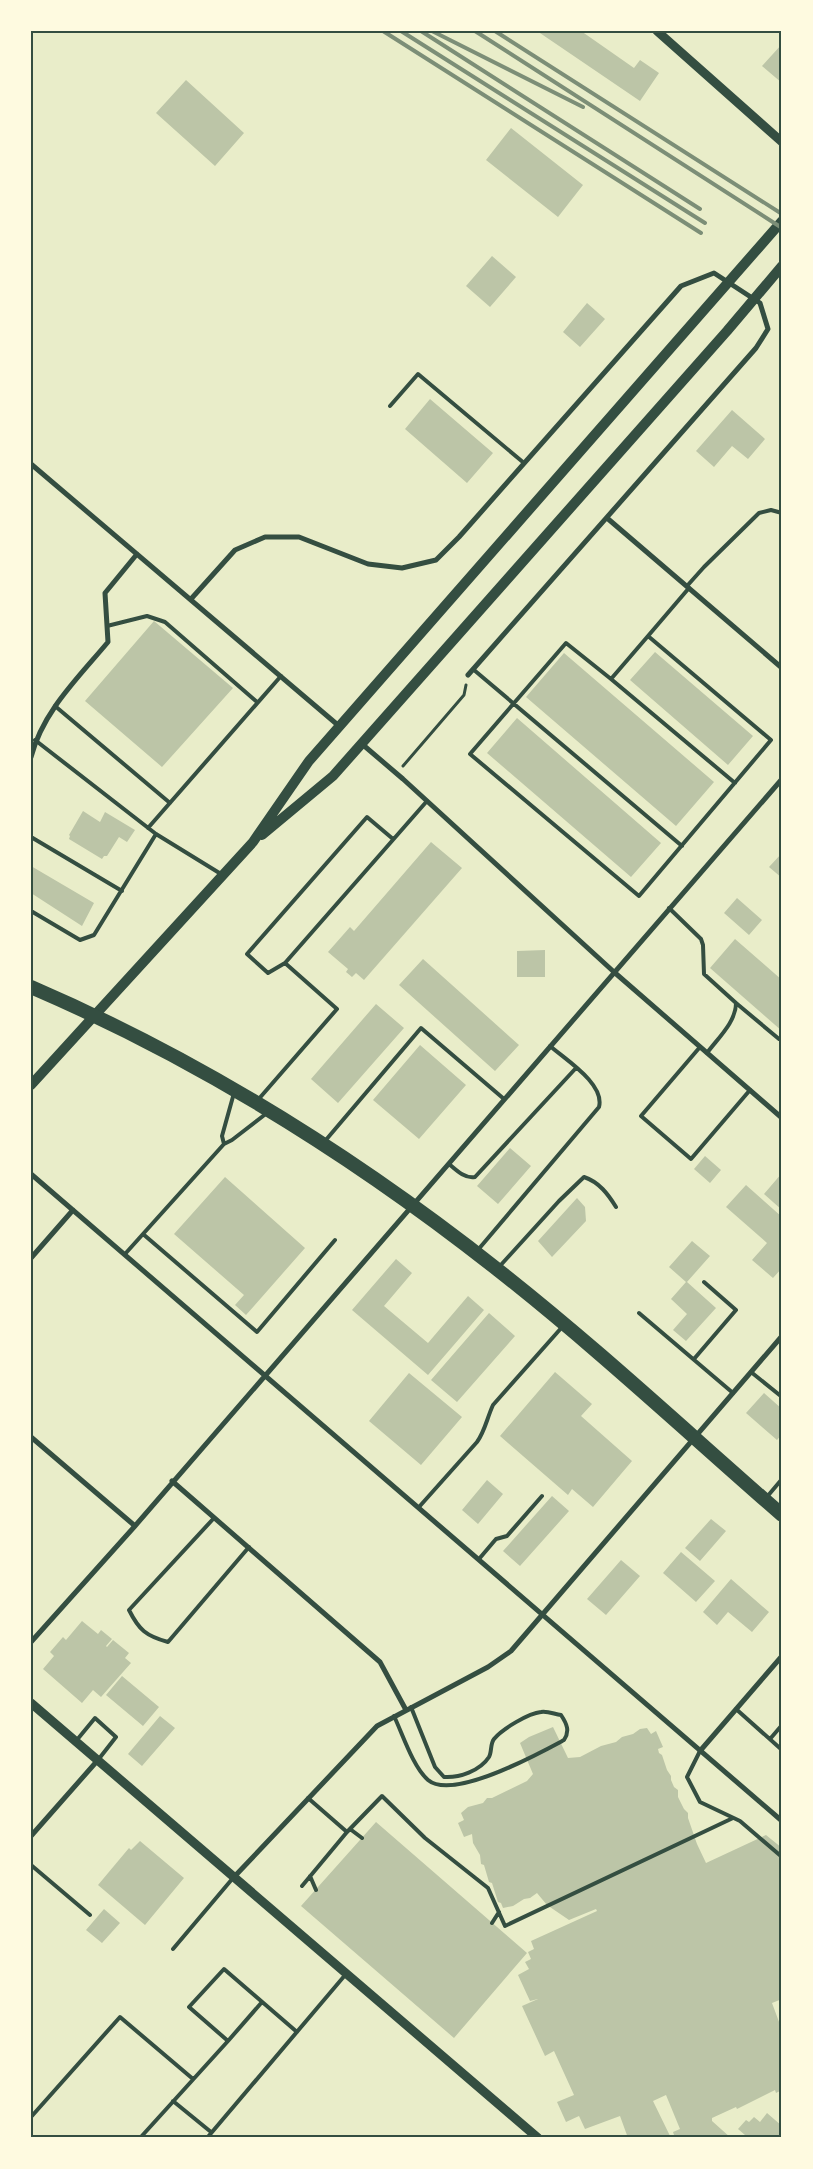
<svg xmlns="http://www.w3.org/2000/svg" width="813" height="2169" font-family="'Archivo Narrow',sans-serif">
	<style>
		.building { fill: #bcc5a7 }
		.lines { fill: none; stroke-linecap: round; stroke-linejoin: round }
		.path { stroke: #344e41; stroke-width: 3 }
		.service { stroke: #344e41; stroke-width: 4 }
		.minor { stroke: #344e41; stroke-width: 5 }
		.tertiary { stroke: #344e41; stroke-width: 9 }
		.secondary { stroke: #344e41; stroke-width: 10 }
		.trunk { stroke: #344e41; stroke-width: 14 }
		.rail { stroke: #7c8e77; stroke-width: 4 }
		.neatline { fill: none; stroke: #344e41; stroke-width: 2 }
	</style>
	<rect width="100%" height="100%" fill="#e9edc9"/>
	<path class="building" d="M 537,31 L 581,31 L 634,68 L 640,60 L 659,73 L 640,101 Z
		M 782,44 L 782,83 L 762,66 Z
		M 186,80 L 244,133 L 215,166 L 156,113 Z
		M 511,128 L 583,185 L 558,217 L 486,160 Z
		M 492,256 L 516,277 L 490,307 L 466,286 Z
		M 587,303 L 605,319 L 580,347 L 563,332 Z
		M 430,399 L 493,453 L 467,483 L 405,429 Z
		M 732,410 L 765,439 L 748,459 L 732,446 L 714,467 L 696,451 Z
		M 154,621 L 233,688 L 162,767 L 85,701 Z
		M 655,652 L 753,736 L 728,765 L 630,680 Z
		M 564,653 L 714,782 L 676,826 L 526,697 Z
		M 517,718 L 661,843 L 631,877 L 487,753 Z
		M 83,811 L 100,822 L 105,812 L 135,830 L 127,842 L 119,837 L 107,856 L 104,856 L 102,859 L 69,839 L 70,836 L 69,835 Z
		M 431,842 L 462,868 L 364,980 L 356,973 L 352,977 L 346,972 L 348,969 L 328,952 L 350,927 L 354,931 Z
		M 782,853 L 782,878 L 769,867 Z
		M 31,866 L 94,903 L 82,926 L 31,893 Z
		M 737,898 L 762,920 L 749,935 L 724,913 Z
		M 735,939 L 782,980 L 782,1031 L 710,968 Z
		M 545,950 L 545,977 L 517,977 L 517,951 Z
		M 423,959 L 519,1045 L 495,1071 L 399,985 Z
		M 376,1004 L 404,1028 L 338,1103 L 311,1079 Z
		M 420,1045 L 466,1085 L 419,1139 L 373,1100 Z
		M 510,1148 L 531,1166 L 498,1204 L 477,1186 Z
		M 705,1156 L 721,1170 L 710,1183 L 694,1169 Z
		M 782,1173 L 782,1210 L 764,1194 Z
		M 225,1177 L 305,1248 L 246,1315 L 235,1305 L 244,1295 L 174,1234 Z
		M 746,1185 L 782,1217 L 782,1268 L 773,1278 L 752,1260 L 767,1243 L 726,1207 Z
		M 577,1198 L 585,1207 L 586,1221 L 552,1257 L 538,1241 Z
		M 692,1241 L 710,1256 L 687,1282 L 716,1308 L 686,1341 L 673,1330 L 687,1314 L 671,1299 L 686,1282 L 669,1267 Z
		M 396,1259 L 412,1273 L 384,1306 L 428,1343 L 468,1296 L 484,1310 L 428,1375 L 352,1310 Z
		M 489,1313 L 515,1336 L 457,1402 L 431,1380 Z
		M 555,1372 L 592,1404 L 581,1416 L 632,1461 L 593,1507 L 572,1489 L 568,1495 L 500,1436 Z
		M 409,1373 L 462,1417 L 421,1465 L 369,1421 Z
		M 764,1393 L 782,1409 L 782,1434 L 777,1440 L 746,1413 Z
		M 487,1480 L 503,1494 L 478,1524 L 462,1510 Z
		M 552,1496 L 569,1511 L 520,1566 L 503,1551 Z
		M 711,1519 L 726,1531 L 700,1561 L 685,1548 Z
		M 681,1552 L 715,1581 L 696,1602 L 663,1573 Z
		M 621,1560 L 640,1576 L 606,1615 L 587,1599 Z
		M 731,1579 L 769,1612 L 752,1632 L 728,1612 L 717,1625 L 703,1612 Z
		M 82,1621 L 98,1634 L 101,1630 L 112,1639 L 106,1646 L 107,1647 L 113,1640 L 129,1653 L 125,1658 L 131,1663 L 101,1697 L 93,1690 L 82,1703 L 43,1669 L 54,1656 L 50,1652 L 63,1637 L 66,1640 Z
		M 122,1676 L 159,1707 L 143,1726 L 106,1695 Z
		M 160,1716 L 175,1728 L 142,1766 L 128,1754 Z
		M 553,1727 L 568,1758 L 580,1757 L 601,1746 L 616,1742 L 622,1737 L 633,1734 L 640,1729 L 647,1728 L 651,1734 L 656,1731 L 663,1747 L 658,1749 L 659,1753 L 662,1755 L 667,1770 L 671,1776 L 671,1780 L 674,1787 L 678,1790 L 678,1797 L 684,1809 L 688,1813 L 688,1818 L 697,1844 L 706,1863 L 766,1835 L 782,1848 L 780,1887 L 782,1891 L 782,1999 L 772,2003 L 782,2030 L 782,2087 L 779,2088 L 780,2091 L 776,2093 L 775,2090 L 737,2109 L 736,2107 L 712,2118 L 712,2121 L 731,2138 L 675,2138 L 673,2132 L 680,2129 L 666,2095 L 653,2101 L 671,2138 L 628,2138 L 620,2116 L 585,2129 L 579,2116 L 566,2122 L 557,2102 L 574,2095 L 554,2051 L 545,2056 L 522,2006 L 538,1999 L 530,2001 L 518,1975 L 529,1969 L 525,1962 L 531,1959 L 528,1952 L 534,1949 L 531,1941 L 597,1911 L 596,1909 L 569,1920 L 547,1905 L 537,1893 L 530,1898 L 524,1899 L 513,1906 L 503,1908 L 501,1903 L 498,1902 L 492,1883 L 489,1882 L 484,1865 L 481,1864 L 480,1855 L 473,1843 L 472,1834 L 464,1837 L 458,1823 L 464,1820 L 461,1813 L 468,1807 L 483,1803 L 487,1798 L 492,1798 L 527,1781 L 533,1774 L 520,1743 L 529,1737 Z
		M 376,1822 L 527,1953 L 454,2038 L 301,1906 Z
		M 140,1841 L 184,1878 L 145,1925 L 98,1885 L 129,1848 L 131,1850 Z
		M 104,1909 L 120,1923 L 102,1943 L 86,1930 Z
		M 767,2113 L 782,2126 L 782,2132 L 777,2138 L 743,2138 L 745,2135 L 738,2129 L 746,2120 L 749,2122 L 754,2117 L 760,2122 Z"/>
	<g class="lines">
		<path class="path" d="M 403,766 L 464,695 L 466,685"/>
		<path class="service" d="M 390,406 L 418,374 L 524,463
			M 687,586 L 704,567 L 759,513 L 771,510 L 782,513
			M 107,626 L 147,616 L 165,622 L 257,702
			M 648,636 L 771,740 L 639,896 L 470,754 L 566,643 L 611,679 Z
			M 648,636 L 689,588
			M 474,670 L 682,846
			M 611,679 L 735,783
			M 55,706 L 170,803
			M 35,740 L 156,834 L 221,874
			M 148,828 L 281,676
			M 31,837 L 122,891
			M 669,908 L 701,939 L 703,945 L 704,974 L 736,1003 C 736,1022 718,1038 707,1053
			M 31,911 L 80,940 L 94,935 L 156,834
			M 285,963 L 268,973 L 247,954 L 367,817 L 393,839
			M 736,1003 L 779,1039
			M 700,1047 L 641,1116 L 691,1159 L 750,1090
			M 234,1093 L 222,1136 L 224,1144 L 232,1140 L 267,1113
			M 257,1101 L 337,1009 L 285,963 L 427,801
			M 325,1141 L 421,1028 L 504,1099
			M 449,1164 C 456,1170 465,1179 475,1177 L 576,1068
			M 143,1234 L 257,1332 L 335,1240
			M 477,1251 L 599,1107 C 605,1084 566,1060 550,1046
			M 125,1254 L 224,1144
			M 499,1267 L 559,1201 L 584,1177 C 599,1182 608,1194 616,1207
			M 639,1313 L 733,1393
			M 694,1359 L 736,1310 L 704,1282
			M 751,1372 L 782,1397
			M 766,1498 L 782,1479
			M 419,1507 L 477,1442 C 485,1431 487,1418 493,1405 L 563,1326
			M 214,1518 L 129,1610 C 139,1630 146,1636 168,1642 L 249,1547
			M 479,1559 L 496,1539 L 507,1536 L 542,1496
			M 736,1709 L 782,1750
			M 394,1716 C 403,1735 413,1767 428,1780 C 453,1801 538,1754 564,1740 C 570,1731 567,1724 561,1715 C 554,1714 548,1711 541,1712 C 529,1713 502,1729 494,1739 C 490,1744 492,1752 489,1757 C 480,1771 459,1778 444,1777 L 435,1767 L 411,1707
			M 770,1739 L 782,1725
			M 76,1741 L 95,1718 L 116,1737 L 98,1760
			M 700,1751 L 687,1777 L 700,1802 L 740,1821 L 782,1857
			M 308,1798 L 347,1832 L 382,1796 L 425,1838 L 488,1888 L 505,1926 L 733,1818
			M 350,1829 L 362,1838
			M 31,1865 L 90,1915
			M 310,1876 L 316,1890
			M 302,1886 L 347,1832
			M 492,1923 L 499,1912
			M 173,1949 L 233,1878
			M 262,2002 L 228,2041 L 189,2007 L 224,1969 L 297,2032
			M 173,2101 L 211,2132
			M 31,2117 L 120,2017 L 193,2079
			M 140,2138 L 228,2041
			M 207,2138 L 346,1974"/>
		<path class="minor" d="M 31,464 L 339,726
			M 607,518 L 782,668
			M 191,599 L 235,550 L 265,537 L 299,537 L 368,564 L 402,568 L 436,560 L 459,537 L 681,286 L 714,273 L 760,303 L 768,329 L 756,348 L 468,675
			M 362,744 L 403,779 L 614,972 L 782,1118
			M 31,757 C 43,711 78,678 108,642 L 105,593 L 137,554
			M 31,1174 L 782,1821
			M 31,1258 L 73,1210
			M 31,1437 L 135,1526
			M 172,1481 L 380,1662 L 406,1710
			M 31,1642 L 135,1526 L 782,779
			M 700,1751 L 782,1656
			M 31,1836 L 98,1760
			M 234,1877 L 377,1726 L 488,1667 L 511,1651 L 782,1336"/>
		<path class="tertiary" d="M 657,31 L 782,142
			M 31,1703 L 538,2138"/>
		<path class="secondary" d="M 262,835 L 333,776 L 727,331 L 782,266
			M 31,1085 L 253,842 L 309,761 L 782,221"/>
		<path class="trunk" d="M 31,987 C 198,1059 355,1157 498,1270 C 596,1347 688,1433 782,1515"/>
		<path class="rail" d="M 383,31 L 701,233
			M 401,31 L 705,223
			M 421,31 L 700,209
			M 432,31 L 583,107
			M 475,31 L 782,228
			M 495,31 L 782,214"/>
	</g>
	<rect width="813" height="2169" fill="none" stroke="#fefae0" stroke-width="65"/>
	<rect x="32" y="32" width="748" height="2104" class="neatline"/>
</svg>
